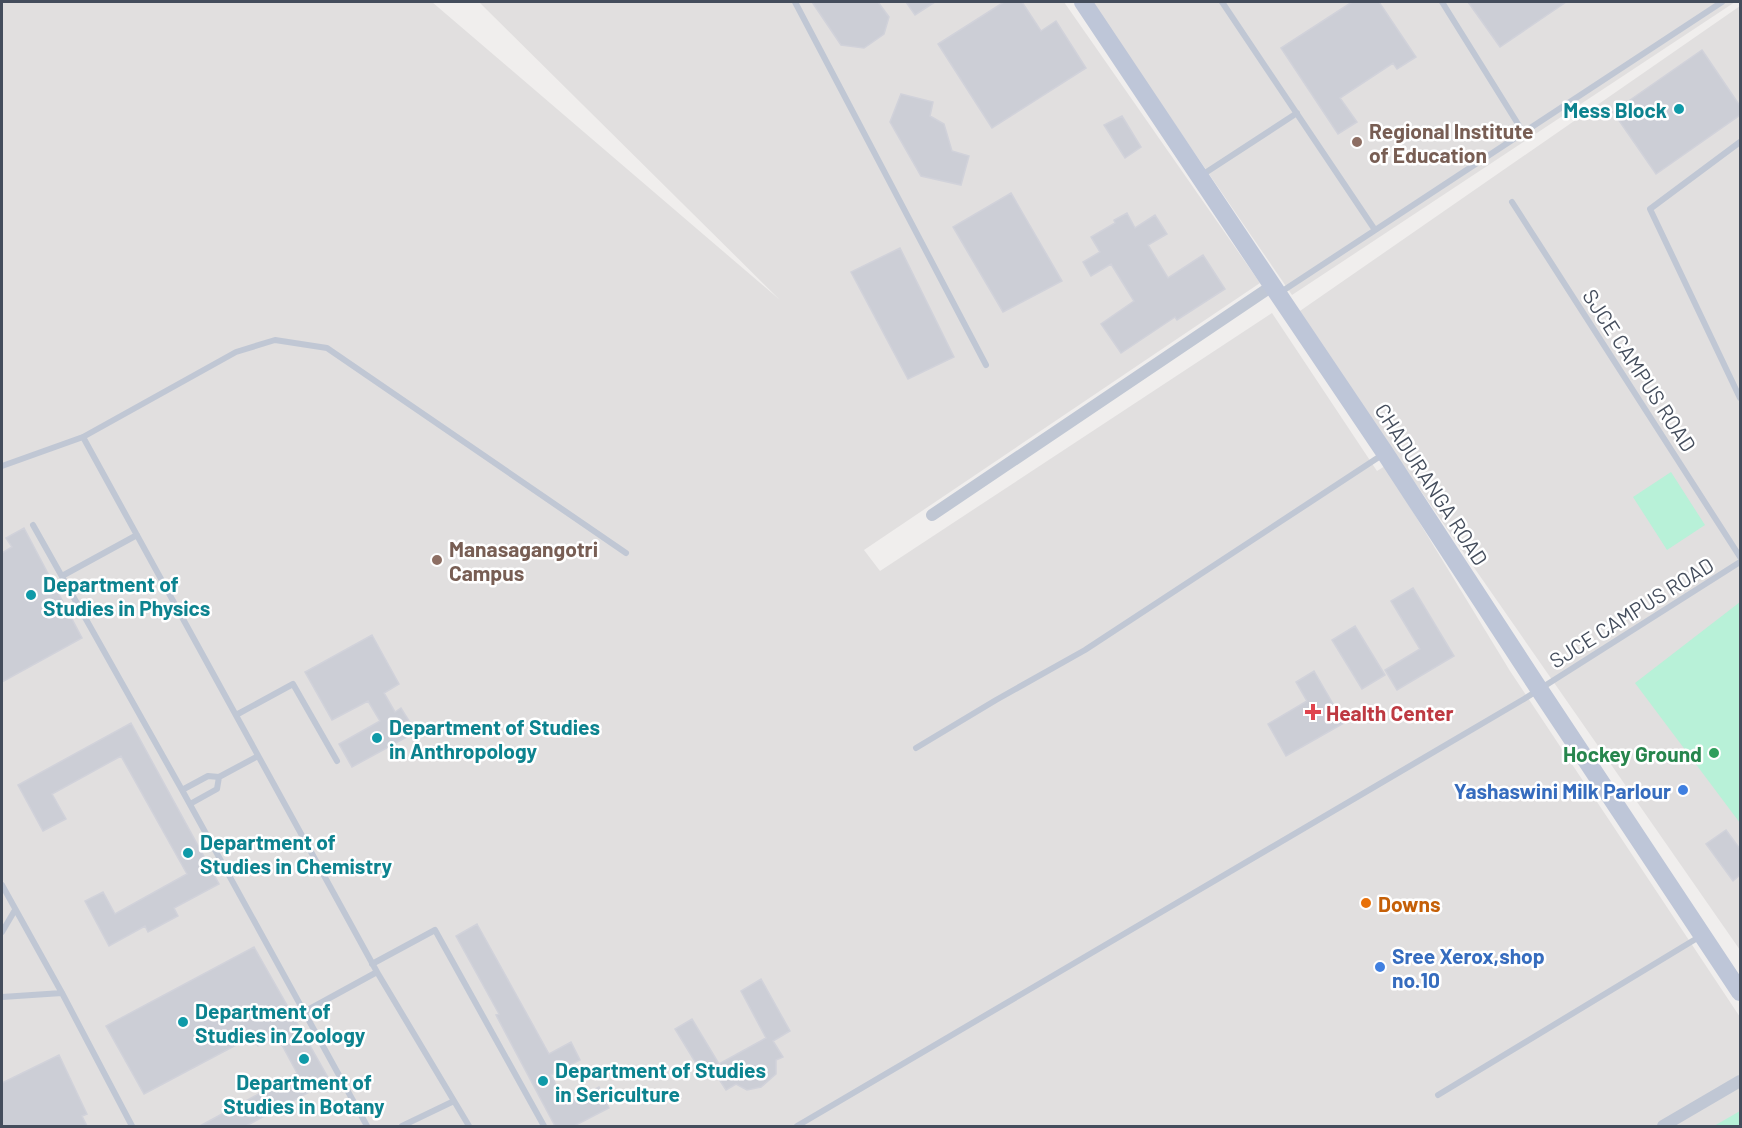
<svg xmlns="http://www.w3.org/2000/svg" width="1742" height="1128" font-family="Barlow,sans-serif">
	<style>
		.education { fill: #e1dfdf }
		.green { fill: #b8f1d8 }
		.building { fill: #ccced6; stroke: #d1d2da; stroke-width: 1.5 }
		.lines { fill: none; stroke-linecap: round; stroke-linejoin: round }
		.lane { stroke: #c0c7d4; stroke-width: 6 }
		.street { stroke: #c0c7d4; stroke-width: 12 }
		.secondary { stroke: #bec6d8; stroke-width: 18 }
		.culture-dot { fill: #0f9aa8; stroke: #fff; stroke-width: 2 }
		.education-dot { fill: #8d6e63; stroke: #fff; stroke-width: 2 }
		.health-dot { fill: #e0444e; stroke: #fff; stroke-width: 2 }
		.leisure-dot { fill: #2e9e5b; stroke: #fff; stroke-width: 2 }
		.shop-dot { fill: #3f7fe0; stroke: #fff; stroke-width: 2 }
		.food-dot { fill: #e8710a; stroke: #fff; stroke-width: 2 }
		.labels { text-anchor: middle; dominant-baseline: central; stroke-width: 5; stroke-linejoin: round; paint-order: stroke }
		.culture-label { font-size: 21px; font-weight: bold; fill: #0d838f; stroke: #fff; text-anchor: start }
		.education-label { font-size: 21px; font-weight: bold; fill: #785e54; stroke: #fff; text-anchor: start }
		.street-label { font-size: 21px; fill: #444d5c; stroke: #fff }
		.health-label { font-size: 21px; font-weight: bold; fill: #be3a42; stroke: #fff; text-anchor: start }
		.leisure-label { font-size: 21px; font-weight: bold; fill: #27864d; stroke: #fff; text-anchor: end }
		.shop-label { font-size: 21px; font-weight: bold; fill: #366cbe; stroke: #fff; text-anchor: end }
		.food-label { font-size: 21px; font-weight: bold; fill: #c56008; stroke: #fff; text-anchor: start }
	</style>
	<rect width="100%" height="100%" fill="#f0eeed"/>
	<path class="education" d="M 2,2 L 432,2 L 780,300 L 479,2 L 1064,2 L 1260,283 L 864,550 L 880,571 L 1272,313 L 1377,471 L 1385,466 L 1510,671 L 1740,1017 L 1740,1126 L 2,1126 Z
		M 1091,2 L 1735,2 L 1292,295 Z
		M 1740,6 L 1740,950 L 1297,313 Z"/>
	<path class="green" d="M 1671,472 L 1705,525 L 1667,550 L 1633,497 Z
		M 1740,602 L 1740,823 L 1635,683 Z
		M 1740,1111 L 1740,1126 L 1714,1126 Z"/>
	<path class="building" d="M 812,2 L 878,2 L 889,17 L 884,34 L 864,48 L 841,45 Z
		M 906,2 L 935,2 L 915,15 Z
		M 1004,2 L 1022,2 L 1041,31 L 1056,21 L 1086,68 L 992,128 L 938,44 Z
		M 1352,2 L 1379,2 L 1416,57 L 1397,69 L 1393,63 L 1340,98 L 1357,122 L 1338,134 L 1281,48 Z
		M 1468,2 L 1566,2 L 1500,47 Z
		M 1702,50 L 1740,106 L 1740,115 L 1656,174 L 1613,112 Z
		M 901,94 L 933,102 L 930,116 L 944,124 L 952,151 L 969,156 L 961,185 L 921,176 L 890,122 Z
		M 1122,116 L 1141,147 L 1125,158 L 1104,125 Z
		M 1011,193 L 1062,281 L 1003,312 L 953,227 Z
		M 1127,213 L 1135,228 L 1155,215 L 1167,234 L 1148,245 L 1168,278 L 1203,255 L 1225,289 L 1177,320 L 1175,317 L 1121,353 L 1101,324 L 1134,301 L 1111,264 L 1091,276 L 1083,262 L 1100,252 L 1091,237 L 1115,223 L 1114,220 Z
		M 900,248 L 954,357 L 908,379 L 851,272 Z
		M 24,528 L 82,638 L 2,682 L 2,553 L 12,547 L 6,538 Z
		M 1413,588 L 1454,656 L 1397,690 L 1385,670 L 1420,649 L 1391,601 Z
		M 1355,626 L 1385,675 L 1362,689 L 1332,640 Z
		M 372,635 L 399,684 L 384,693 L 395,712 L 401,708 L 416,732 L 352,767 L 339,744 L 380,721 L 368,701 L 332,720 L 305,672 Z
		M 1314,671 L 1344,723 L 1286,756 L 1268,724 L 1307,701 L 1296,682 Z
		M 131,723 L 219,884 L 174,908 L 178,916 L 148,932 L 145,926 L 109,946 L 85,901 L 103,892 L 115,914 L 187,874 L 121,756 L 52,794 L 66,819 L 43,831 L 18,785 Z
		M 1726,830 L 1740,849 L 1740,875 L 1733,881 L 1706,844 Z
		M 477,924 L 549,1054 L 571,1042 L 580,1060 L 551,1075 L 566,1104 L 599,1087 L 609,1108 L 574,1126 L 555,1126 L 496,1015 L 499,1014 L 456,936 Z
		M 254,947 L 330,1081 L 246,1126 L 200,1126 L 297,1073 L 277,1036 L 258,1046 L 253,1036 L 144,1094 L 106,1026 Z
		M 761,979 L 790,1031 L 773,1041 L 783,1057 L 776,1060 L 776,1074 L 761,1087 L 747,1090 L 736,1084 L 726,1090 L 715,1073 L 705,1078 L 675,1029 L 692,1019 L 719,1064 L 766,1038 L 741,991 Z
		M 59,1055 L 87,1114 L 82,1116 L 87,1126 L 2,1126 L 2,1083 Z"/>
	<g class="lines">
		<path class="lane" d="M 795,2 L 986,365
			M 1222,2 L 1375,230
			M 1442,2 L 1523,132
			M 1740,142 L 1650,209 L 1740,398
			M 1202,175 L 1297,113
			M 1512,202 L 1740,557
			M 1281,292 L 1722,2
			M 83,437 L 377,972 L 469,1126
			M 2,466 L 83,437 L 236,352 L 275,340 L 327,348 L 626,553
			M 33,525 L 182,790 L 367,1126
			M 62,576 L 137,535
			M 236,715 L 293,684 L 337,761
			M 916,748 L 996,700 L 1085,650 L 1382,455
			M 182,790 L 208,776 L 219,777
			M 190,804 L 217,789 L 219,777 L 258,756
			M 2,885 L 62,993 L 132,1126
			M 2,932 L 15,910
			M 372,964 L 435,930 L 544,1126
			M 2,997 L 62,993
			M 304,1012 L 377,972
			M 1438,1095 L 1699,937
			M 402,1126 L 454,1101
			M 797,1126 L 1524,699 L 1740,562"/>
		<path class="street" d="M 932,515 L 1272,286
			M 1663,1126 L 1740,1081"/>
		<path class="secondary" d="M 1083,2 L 1278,294 L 1385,453 L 1539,689 L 1740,992"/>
	</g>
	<g class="culture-dot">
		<circle cx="1679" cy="109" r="6"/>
		<circle cx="31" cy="595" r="6"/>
		<circle cx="377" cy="738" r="6"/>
		<circle cx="188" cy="853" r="6"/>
		<circle cx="183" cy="1022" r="6"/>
		<circle cx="304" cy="1059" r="6"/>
		<circle cx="543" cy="1081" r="6"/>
	</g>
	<g class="education-dot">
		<circle cx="1357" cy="142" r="6"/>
		<circle cx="437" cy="560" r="6"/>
	</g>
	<path class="health-dot" d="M1310 703h6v6h6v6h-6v6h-6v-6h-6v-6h6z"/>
	<circle class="leisure-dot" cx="1714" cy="753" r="6"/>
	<g class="shop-dot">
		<circle cx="1683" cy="790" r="6"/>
		<circle cx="1380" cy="967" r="6"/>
	</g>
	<circle class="food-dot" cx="1366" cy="903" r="6"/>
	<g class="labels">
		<g class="culture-label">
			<text x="1667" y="109" text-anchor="end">Mess Block</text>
			<text x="43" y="583">Department of<tspan x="43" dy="24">Studies in Physics</tspan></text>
			<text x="389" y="726">Department of Studies<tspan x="389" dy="24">in Anthropology</tspan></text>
			<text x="200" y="841">Department of<tspan x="200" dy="24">Studies in Chemistry</tspan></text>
			<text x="195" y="1010">Department of<tspan x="195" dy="24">Studies in Zoology</tspan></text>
			<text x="555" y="1069">Department of Studies<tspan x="555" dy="24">in Sericulture</tspan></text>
			<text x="304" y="1081" text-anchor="middle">Department of<tspan x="304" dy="24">Studies in Botany</tspan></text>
		</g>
		<g class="education-label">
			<text x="1369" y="130">Regional Institute<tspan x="1369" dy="24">of Education</tspan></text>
			<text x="449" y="548">Manasagangotri<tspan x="449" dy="24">Campus</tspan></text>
		</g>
		<g class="street-label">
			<text transform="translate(1640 370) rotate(57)">SJCE CAMPUS ROAD</text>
			<text transform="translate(1432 484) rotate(57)">CHADURANGA ROAD</text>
			<text transform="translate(1631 612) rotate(-32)">SJCE CAMPUS ROAD</text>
		</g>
		<g class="health-label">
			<text x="1326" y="712">Health Center</text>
		</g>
		<g class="leisure-label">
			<text x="1702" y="753">Hockey Ground</text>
		</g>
		<g class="shop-label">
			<text x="1671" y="790">Yashaswini Milk Parlour</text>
			<text x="1392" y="955" text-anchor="start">Sree Xerox,shop<tspan x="1392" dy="24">no.10</tspan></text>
		</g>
		<g class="food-label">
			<text x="1378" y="903">Downs</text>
		</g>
	</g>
	<rect width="1742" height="1128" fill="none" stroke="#444d5c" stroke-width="6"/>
</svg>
